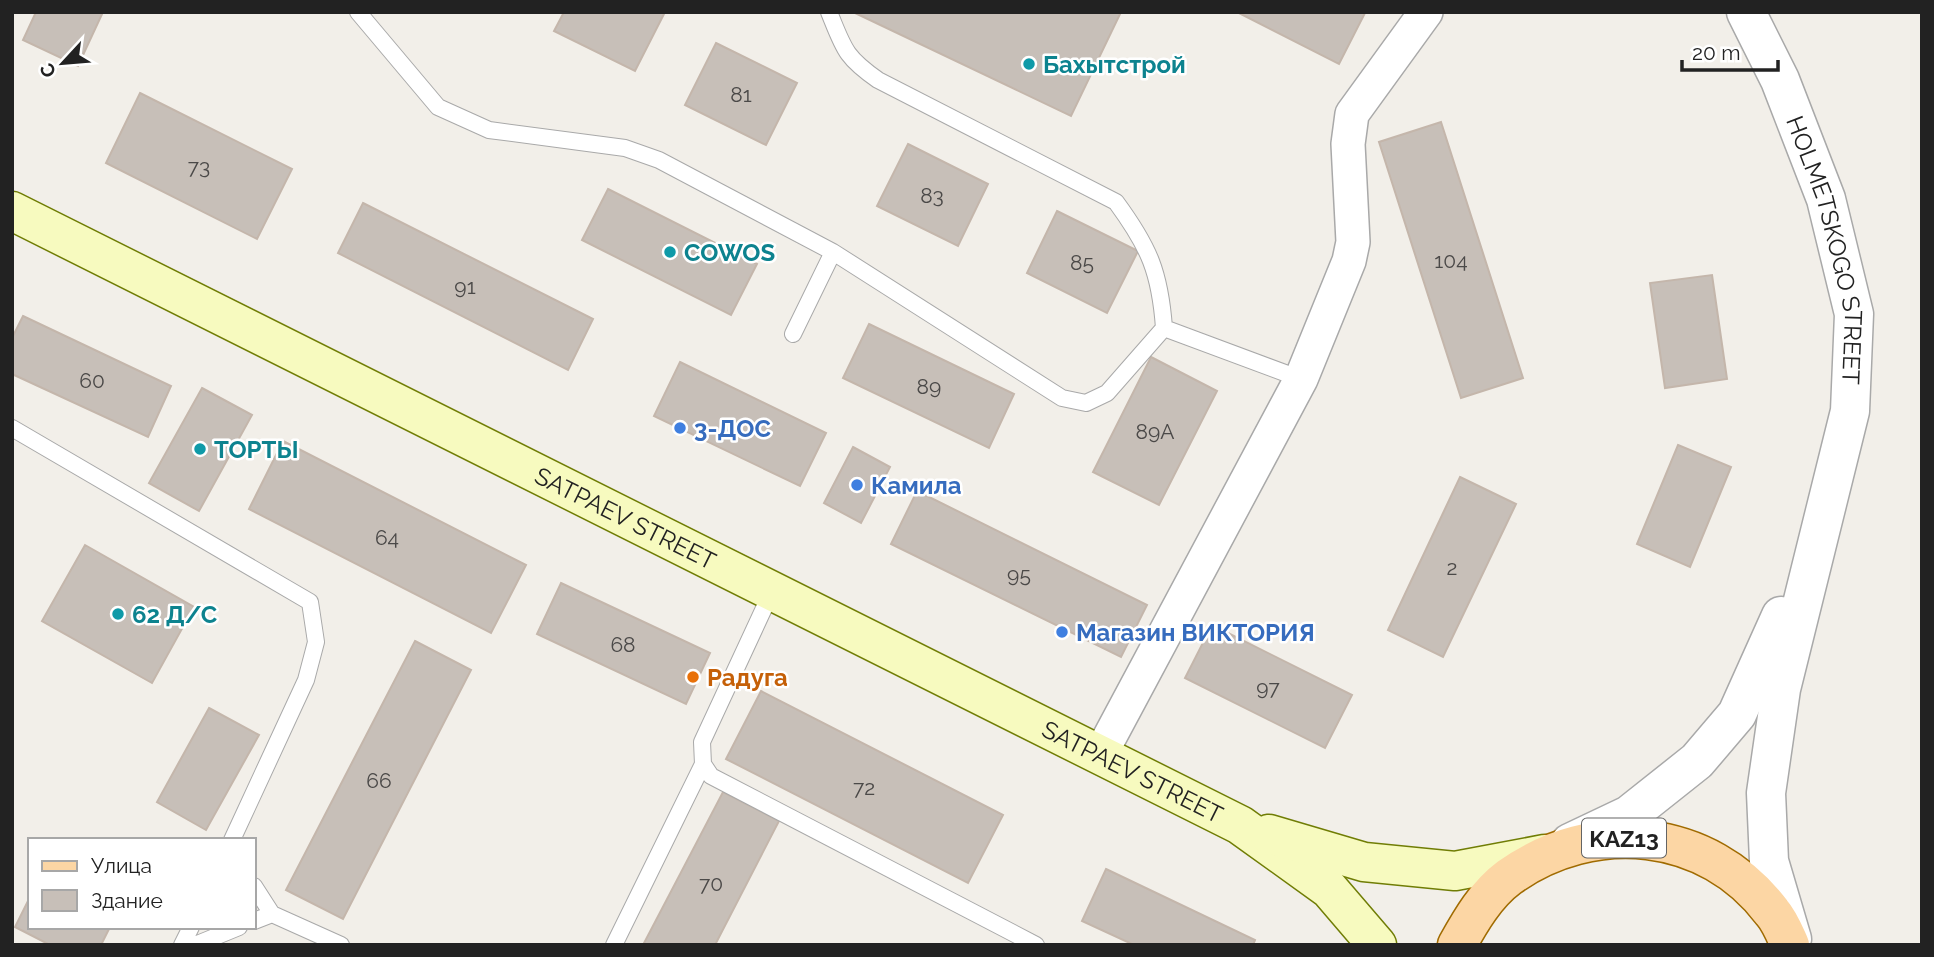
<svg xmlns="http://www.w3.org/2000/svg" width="1934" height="957" font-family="Raleway,sans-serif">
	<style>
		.building { fill: #c7bfb8; stroke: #c4b6ab; stroke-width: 2 }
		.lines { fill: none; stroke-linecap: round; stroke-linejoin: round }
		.service-casing { stroke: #a9a9a9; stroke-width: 18 }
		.minor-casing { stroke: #a9a9a9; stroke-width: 36 }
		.tertiary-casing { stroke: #a9a9a9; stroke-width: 41 }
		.secondary-casing { stroke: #707d05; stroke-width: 41 }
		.primary-casing { stroke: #a06b00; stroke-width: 41 }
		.service { stroke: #fff; stroke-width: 16 }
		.minor { stroke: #fff; stroke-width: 33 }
		.tertiary { stroke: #fff; stroke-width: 38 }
		.secondary { stroke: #f7fabf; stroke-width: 38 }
		.primary { stroke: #fcd6a4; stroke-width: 38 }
		.culture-dot { fill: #0f9aa8; stroke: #fff; stroke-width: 2.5 }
		.shop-dot { fill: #3f7fe0; stroke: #fff; stroke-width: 2.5 }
		.food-dot { fill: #e8710a; stroke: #fff; stroke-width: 2.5 }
		.labels { text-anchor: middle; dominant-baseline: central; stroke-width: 5; stroke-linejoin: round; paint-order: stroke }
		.number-label { font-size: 21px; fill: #4b4948 }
		.shield { fill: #fff; stroke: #646464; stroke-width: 2 }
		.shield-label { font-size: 23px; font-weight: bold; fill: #222 }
		.culture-label { font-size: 24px; font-weight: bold; fill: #0d838f; stroke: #fff; text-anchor: start }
		.street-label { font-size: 24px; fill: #222; stroke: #fff }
		.shop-label { font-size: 24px; font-weight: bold; fill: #366cbe; stroke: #fff; text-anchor: start }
		.food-label { font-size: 24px; font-weight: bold; fill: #c56008; stroke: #fff; text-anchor: start }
	</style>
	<rect width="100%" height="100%" fill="#f2efe9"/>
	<path class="building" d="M 36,12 L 103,12 L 78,66 L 23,40 Z
		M 564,12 L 665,12 L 635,71 L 554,31 Z
		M 853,12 L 1121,12 L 1071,116 Z
		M 1237,12 L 1363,12 L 1365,13 L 1339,64 Z
		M 716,43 L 797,83 L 766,145 L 685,105 Z
		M 140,93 L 292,169 L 257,239 L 106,163 Z
		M 1441,122 L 1523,378 L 1461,398 L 1379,142 Z
		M 908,144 L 988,184 L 958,246 L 877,206 Z
		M 608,189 L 757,264 L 731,315 L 582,240 Z
		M 363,203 L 593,319 L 568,370 L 338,253 Z
		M 1057,211 L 1138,251 L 1107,313 L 1027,273 Z
		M 1712,275 L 1727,379 L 1665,388 L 1650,283 Z
		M 23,316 L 171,386 L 148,437 L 12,374 L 12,338 Z
		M 869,324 L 1014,394 L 989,448 L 843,378 Z
		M 1151,357 L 1217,391 L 1159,505 L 1093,472 Z
		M 680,362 L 826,433 L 800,486 L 654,416 Z
		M 202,388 L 252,415 L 199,511 L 149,483 Z
		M 283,441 L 526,565 L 491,633 L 249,509 Z
		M 1678,445 L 1731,467 L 1690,567 L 1637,544 Z
		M 853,447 L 890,467 L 861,523 L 824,503 Z
		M 1460,477 L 1516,504 L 1443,657 L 1388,630 Z
		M 917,491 L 1147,605 L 1121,657 L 891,544 Z
		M 85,545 L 194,607 L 152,683 L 42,621 Z
		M 561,583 L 710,653 L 686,704 L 537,634 Z
		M 1212,625 L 1352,695 L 1325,748 L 1185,678 Z
		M 1058,626 L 1069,631 L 1066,637 L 1055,631 Z
		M 415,641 L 471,670 L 343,919 L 286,890 Z
		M 761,691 L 1003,815 L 968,883 L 726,759 Z
		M 209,708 L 259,735 L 206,830 L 157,802 Z
		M 723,792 L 779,821 L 715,945 L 643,945 Z
		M 1106,869 L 1255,940 L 1253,945 L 1134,945 L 1082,921 Z
		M 30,897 L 30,927 L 110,927 L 101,945 L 50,945 L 15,927 Z"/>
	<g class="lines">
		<g class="service-casing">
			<path id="service" d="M 358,12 L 438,107 L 489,130 L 625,148 L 659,160 L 833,252 L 1062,398 L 1086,403 L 1107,393 L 1164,328
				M 829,12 C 844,49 845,57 878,80 L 1116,202 C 1149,247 1160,272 1164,328 L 1301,379
				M 793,334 L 833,252
				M 12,428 L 310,602 L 316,642 L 306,680 L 232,840
				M 772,591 L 702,742 L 703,764 L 711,776 L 1036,945
				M 254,886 L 272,914
				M 254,921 L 272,914 L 341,945
				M 182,945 L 191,927
				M 195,945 L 239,927
				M 614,945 L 703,764"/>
		</g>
		<g class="minor-casing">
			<path id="minor" d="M 1100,755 L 1301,379 L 1349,261 L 1353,242 L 1348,144 L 1352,114 L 1426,12"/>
		</g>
		<g class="tertiary-casing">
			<g id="tertiary">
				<path id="s1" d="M 1746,12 L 1780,80 L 1826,199 L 1854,314 L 1850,411 L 1781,689 L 1766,793 L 1769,861 L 1792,939"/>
				<path d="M 1570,843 L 1629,815 L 1697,761 L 1737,714 L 1781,616"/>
			</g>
		</g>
		<g class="secondary-casing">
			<g id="secondary">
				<path id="s2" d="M 12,211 L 1240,825 L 1329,889 L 1377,945"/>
				<path d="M 1269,834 L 1364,862 L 1455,871 L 1545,854"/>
			</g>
		</g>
		<g class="primary-casing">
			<path id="primary" d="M 1457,945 C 1471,920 1486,894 1509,877 C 1593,817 1708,827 1772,912 C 1780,921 1785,934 1790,945"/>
		</g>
		<use href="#service" class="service"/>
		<use href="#minor" class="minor"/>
		<use href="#tertiary" class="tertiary"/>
		<use href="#secondary" class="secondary"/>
		<use href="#primary" class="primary"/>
	</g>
	<g class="culture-dot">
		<circle cx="1029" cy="64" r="7"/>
		<circle cx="670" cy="252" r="7"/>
		<circle cx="200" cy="449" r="7"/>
		<circle cx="118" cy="614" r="7"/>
	</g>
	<g class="shop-dot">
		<circle cx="680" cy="428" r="7"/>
		<circle cx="857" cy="485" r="7"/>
		<circle cx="1062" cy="632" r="7"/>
	</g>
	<circle class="food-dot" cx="693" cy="677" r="7"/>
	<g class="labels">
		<g class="number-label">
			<text x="741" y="94">81</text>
			<text x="199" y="166">73</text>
			<text x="932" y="195">83</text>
			<text x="1451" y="260">104</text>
			<text x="1082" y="262">85</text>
			<text x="465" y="286">91</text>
			<text x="92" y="380">60</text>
			<text x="929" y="386">89</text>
			<text x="1155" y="431">89A</text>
			<text x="387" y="537">64</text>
			<text x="1452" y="567">2</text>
			<text x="1019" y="574">95</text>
			<text x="623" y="644">68</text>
			<text x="1268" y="687">97</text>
			<text x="379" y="780">66</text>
			<text x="864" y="787">72</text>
			<text x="711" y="883">70</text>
		</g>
		<rect class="shield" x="1582" y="818.5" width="84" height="39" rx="5"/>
		<g class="shield-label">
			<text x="1624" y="838">KAZ13</text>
		</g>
		<g class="culture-label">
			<text x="1043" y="64">Бахытстрой</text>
			<text x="684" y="252">COWOS</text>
			<text x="214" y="449">ТОРТЫ</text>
			<text x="132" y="614">62 Д/С</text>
		</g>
		<g class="street-label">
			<text stroke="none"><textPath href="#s1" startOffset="254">HOLMETSKOGO STREET</textPath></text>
			<text stroke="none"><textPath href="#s2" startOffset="686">SATPAEV STREET</textPath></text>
			<text stroke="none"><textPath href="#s2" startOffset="1253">SATPAEV STREET</textPath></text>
		</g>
		<g class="shop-label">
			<text x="694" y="428">3-ДОС</text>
			<text x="871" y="485">Камила</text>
			<text x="1076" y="632">Магазин ВИКТОРИЯ</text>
		</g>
		<g class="food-label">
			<text x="707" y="677">Радуга</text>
		</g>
	</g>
	<rect width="1934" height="957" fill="none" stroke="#222222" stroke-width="28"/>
	<rect x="28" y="838" width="228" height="91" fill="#ffffff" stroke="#a7a7a7" stroke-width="2"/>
	<rect x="42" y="861" width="35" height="10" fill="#fcd6a4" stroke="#a7a7a7" stroke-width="2"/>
	<text x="91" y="873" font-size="21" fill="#222222">Улица</text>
	<rect x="42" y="890" width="35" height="21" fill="#c7bfb8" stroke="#a7a7a7" stroke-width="2"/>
	<text x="91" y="908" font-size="21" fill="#222222">Здание</text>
	<g transform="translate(63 63) rotate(244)" stroke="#ffffff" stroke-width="5" paint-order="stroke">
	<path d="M0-5L12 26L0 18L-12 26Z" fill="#222222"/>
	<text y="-10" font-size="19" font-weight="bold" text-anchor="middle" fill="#222222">С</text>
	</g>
	<path d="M1682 60v10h96v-10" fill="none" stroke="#222222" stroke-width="3.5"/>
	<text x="1692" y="60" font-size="21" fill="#222222" stroke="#ffffff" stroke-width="5" paint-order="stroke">20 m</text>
</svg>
